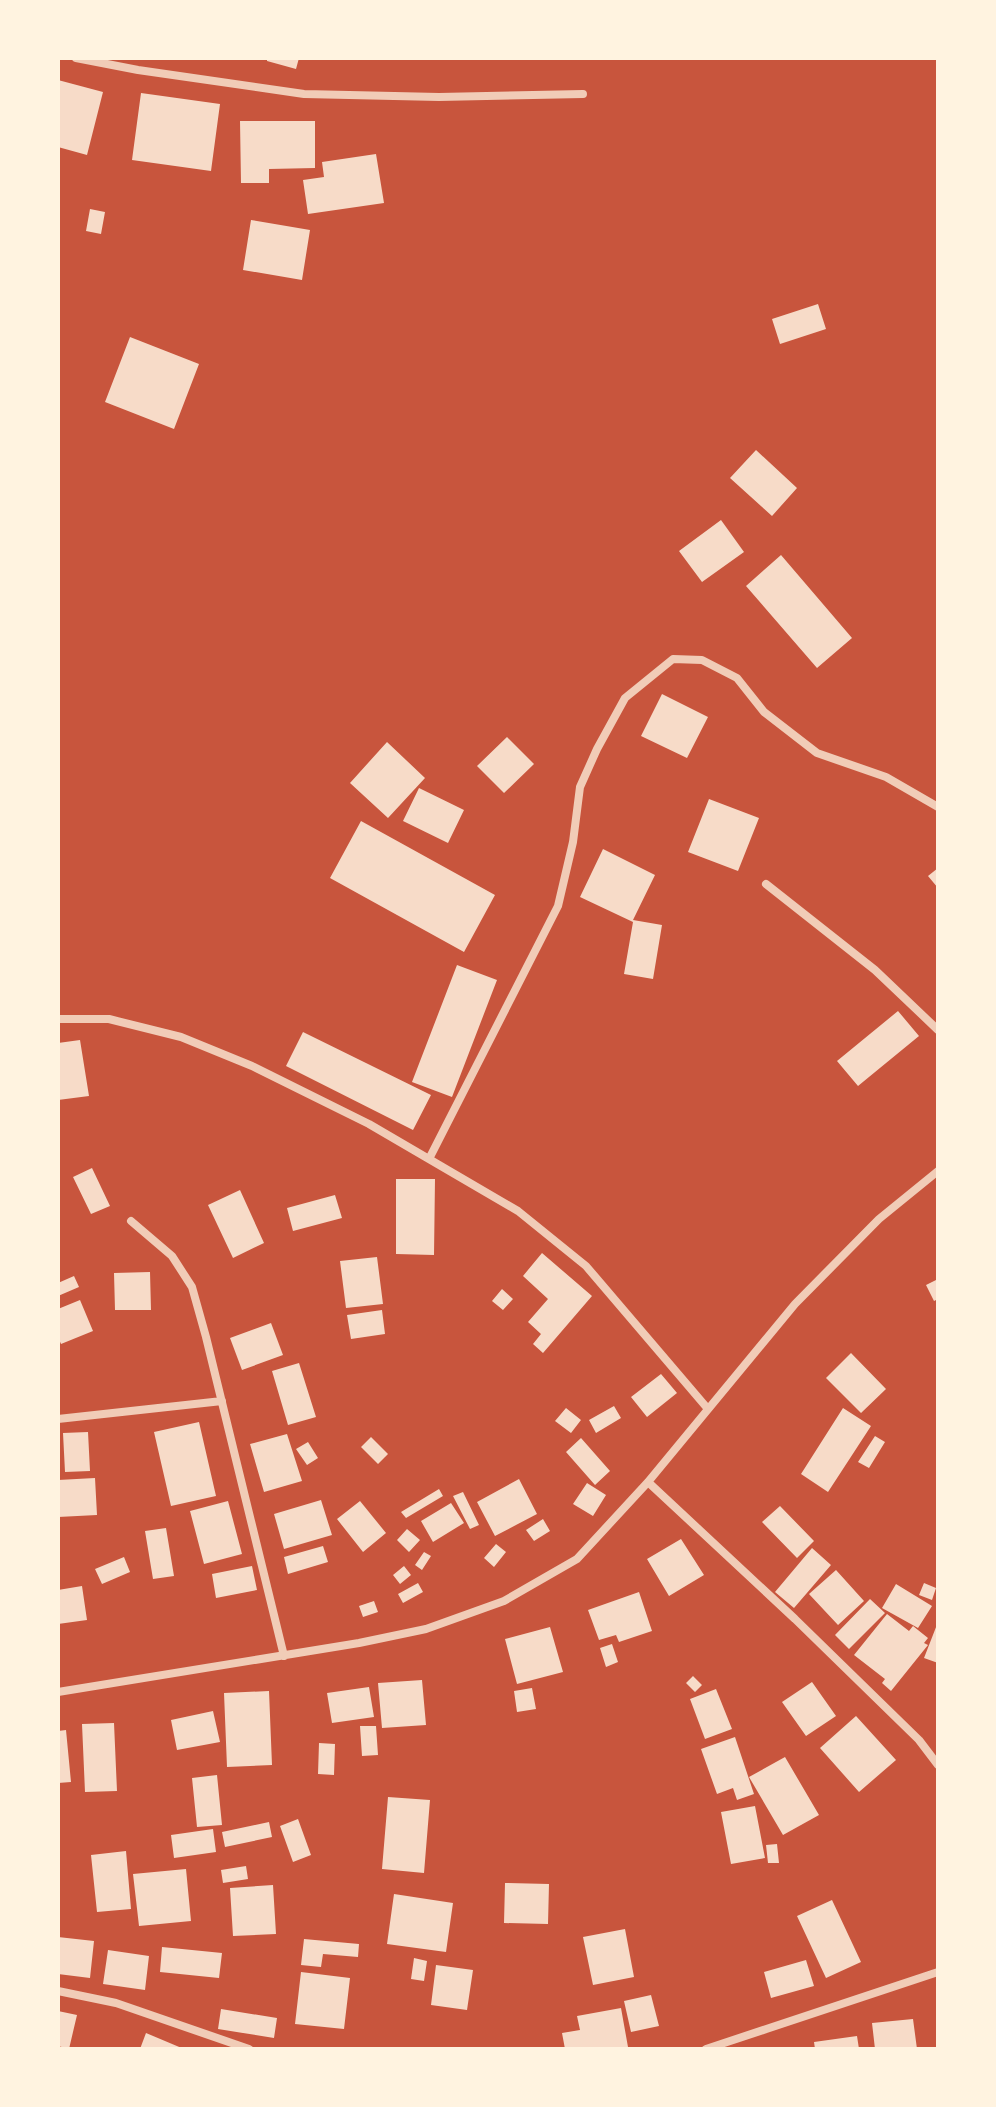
<svg xmlns="http://www.w3.org/2000/svg" width="996" height="2107" font-family="'Open Sans',sans-serif">
	<style>
		.building { fill: #f7dbc8 }
		.lines { fill: none; stroke-linecap: round; stroke-linejoin: round }
		.minor { stroke: #f1ccb7; stroke-width: 8 }
	</style>
	<rect width="100%" height="100%" fill="#c8553d"/>
	<path class="building" d="M 267,58 L 299,58 L 296,69 L 267,61 Z
		M 58,80 L 103,92 L 87,155 L 58,147 Z
		M 141,93 L 220,104 L 211,171 L 132,160 Z
		M 240,121 L 315,121 L 315,168 L 269,169 L 269,183 L 241,183 Z
		M 376,154 L 384,203 L 308,214 L 303,180 L 324,177 L 322,162 Z
		M 90,209 L 105,212 L 101,234 L 86,231 Z
		M 251,220 L 310,230 L 302,280 L 243,270 Z
		M 818,304 L 826,329 L 780,344 L 772,319 Z
		M 130,337 L 199,364 L 174,429 L 105,402 Z
		M 756,450 L 797,488 L 772,516 L 730,478 Z
		M 721,520 L 744,552 L 702,582 L 679,551 Z
		M 781,555 L 852,638 L 817,668 L 746,586 Z
		M 662,694 L 708,717 L 687,758 L 641,736 Z
		M 507,737 L 534,764 L 504,793 L 477,766 Z
		M 387,742 L 425,778 L 388,818 L 350,783 Z
		M 419,788 L 464,810 L 448,843 L 403,821 Z
		M 709,799 L 759,818 L 738,871 L 688,852 Z
		M 361,821 L 495,895 L 464,952 L 330,878 Z
		M 603,849 L 655,875 L 633,920 L 662,925 L 653,979 L 624,974 L 633,922 L 580,897 Z
		M 938,868 L 938,888 L 928,876 Z
		M 457,965 L 497,980 L 452,1097 L 412,1082 Z
		M 898,1011 L 919,1036 L 858,1086 L 837,1061 Z
		M 303,1032 L 431,1095 L 413,1130 L 286,1066 Z
		M 80,1040 L 89,1096 L 58,1100 L 58,1043 Z
		M 92,1168 L 110,1206 L 91,1214 L 73,1177 Z
		M 396,1179 L 435,1179 L 434,1255 L 396,1254 Z
		M 240,1190 L 264,1243 L 233,1258 L 208,1205 Z
		M 335,1195 L 342,1218 L 293,1231 L 287,1208 Z
		M 542,1253 L 592,1296 L 543,1353 L 533,1344 L 541,1334 L 528,1322 L 548,1299 L 523,1276 Z
		M 377,1257 L 383,1304 L 346,1308 L 340,1261 Z
		M 150,1272 L 151,1310 L 115,1310 L 114,1273 Z
		M 74,1276 L 79,1287 L 58,1296 L 58,1283 Z
		M 938,1279 L 938,1299 L 934,1301 L 926,1285 Z
		M 502,1289 L 513,1299 L 503,1310 L 492,1301 Z
		M 80,1300 L 93,1331 L 61,1344 L 58,1337 L 58,1309 Z
		M 382,1310 L 385,1334 L 351,1339 L 347,1315 Z
		M 271,1323 L 283,1355 L 242,1370 L 230,1338 Z
		M 851,1353 L 886,1389 L 861,1413 L 826,1378 Z
		M 299,1363 L 316,1417 L 288,1425 L 272,1371 Z
		M 661,1374 L 677,1393 L 647,1417 L 631,1397 Z
		M 614,1406 L 621,1418 L 596,1433 L 589,1420 Z
		M 566,1408 L 581,1420 L 571,1433 L 555,1421 Z
		M 843,1408 L 871,1426 L 828,1492 L 801,1474 Z
		M 199,1422 L 216,1496 L 171,1506 L 154,1432 Z
		M 88,1432 L 90,1471 L 65,1472 L 63,1433 Z
		M 287,1434 L 302,1481 L 264,1492 L 250,1444 Z
		M 875,1436 L 885,1442 L 869,1468 L 858,1462 Z
		M 371,1437 L 388,1454 L 378,1464 L 361,1447 Z
		M 581,1438 L 610,1471 L 595,1485 L 566,1452 Z
		M 308,1442 L 318,1458 L 307,1465 L 296,1449 Z
		M 95,1478 L 97,1515 L 58,1517 L 58,1480 Z
		M 519,1479 L 537,1514 L 495,1536 L 477,1502 Z
		M 587,1483 L 606,1495 L 593,1516 L 573,1504 Z
		M 439,1489 L 443,1496 L 406,1518 L 401,1512 Z
		M 463,1492 L 479,1525 L 470,1529 L 453,1496 Z
		M 321,1500 L 332,1535 L 284,1549 L 274,1514 Z
		M 228,1501 L 242,1554 L 204,1564 L 190,1511 Z
		M 360,1501 L 386,1533 L 363,1552 L 337,1519 Z
		M 451,1503 L 464,1523 L 433,1542 L 421,1521 Z
		M 780,1506 L 814,1541 L 797,1558 L 762,1522 Z
		M 543,1519 L 550,1531 L 534,1541 L 526,1530 Z
		M 166,1528 L 174,1576 L 153,1579 L 145,1531 Z
		M 407,1529 L 420,1540 L 409,1552 L 397,1540 Z
		M 681,1539 L 704,1575 L 669,1596 L 647,1559 Z
		M 496,1544 L 506,1552 L 494,1567 L 484,1558 Z
		M 323,1546 L 328,1562 L 288,1574 L 284,1557 Z
		M 812,1548 L 831,1565 L 794,1608 L 775,1592 Z
		M 424,1552 L 431,1556 L 422,1570 L 415,1565 Z
		M 124,1557 L 130,1572 L 102,1584 L 95,1569 Z
		M 252,1566 L 257,1590 L 216,1598 L 212,1574 Z
		M 404,1566 L 411,1575 L 400,1584 L 393,1575 Z
		M 836,1570 L 864,1601 L 838,1625 L 809,1594 Z
		M 418,1583 L 423,1592 L 403,1603 L 398,1594 Z
		M 924,1583 L 936,1588 L 932,1600 L 919,1595 Z
		M 896,1584 L 932,1606 L 918,1628 L 882,1608 Z
		M 82,1586 L 87,1620 L 58,1624 L 58,1590 Z
		M 639,1592 L 652,1631 L 619,1642 L 616,1635 L 599,1640 L 588,1610 Z
		M 870,1599 L 885,1613 L 849,1649 L 835,1635 Z
		M 374,1601 L 378,1612 L 363,1617 L 359,1606 Z
		M 887,1614 L 909,1631 L 913,1626 L 928,1638 L 924,1643 L 928,1645 L 891,1691 L 882,1683 L 885,1679 L 854,1655 Z
		M 938,1622 L 938,1663 L 924,1658 Z
		M 550,1627 L 563,1672 L 517,1684 L 505,1639 Z
		M 612,1644 L 618,1662 L 606,1667 L 600,1648 Z
		M 693,1676 L 702,1685 L 695,1692 L 686,1683 Z
		M 422,1680 L 426,1725 L 382,1728 L 378,1683 Z
		M 812,1682 L 836,1716 L 806,1736 L 782,1702 Z
		M 369,1687 L 374,1717 L 332,1723 L 327,1693 Z
		M 532,1688 L 536,1709 L 517,1712 L 514,1691 Z
		M 716,1689 L 732,1729 L 705,1739 L 690,1699 Z
		M 269,1691 L 272,1765 L 227,1767 L 224,1693 Z
		M 213,1711 L 220,1742 L 177,1750 L 171,1720 Z
		M 856,1716 L 896,1760 L 859,1792 L 820,1748 Z
		M 114,1723 L 117,1791 L 85,1792 L 82,1724 Z
		M 360,1726 L 376,1726 L 378,1755 L 362,1756 Z
		M 66,1730 L 71,1782 L 58,1783 L 58,1731 Z
		M 735,1737 L 754,1794 L 737,1800 L 733,1788 L 717,1794 L 701,1749 Z
		M 319,1743 L 335,1744 L 334,1775 L 318,1774 Z
		M 785,1757 L 819,1815 L 783,1835 L 749,1777 Z
		M 217,1775 L 222,1825 L 197,1827 L 192,1778 Z
		M 388,1797 L 430,1800 L 424,1873 L 382,1869 Z
		M 755,1806 L 765,1858 L 731,1864 L 721,1812 Z
		M 298,1819 L 311,1855 L 293,1862 L 280,1826 Z
		M 269,1822 L 272,1837 L 225,1847 L 222,1832 Z
		M 213,1829 L 216,1852 L 174,1858 L 171,1835 Z
		M 777,1844 L 779,1863 L 768,1863 L 766,1845 Z
		M 126,1851 L 131,1909 L 97,1912 L 91,1855 Z
		M 246,1866 L 248,1879 L 223,1883 L 221,1870 Z
		M 186,1869 L 191,1921 L 139,1926 L 133,1874 Z
		M 505,1883 L 549,1884 L 548,1924 L 504,1923 Z
		M 273,1885 L 276,1934 L 233,1936 L 230,1888 Z
		M 394,1894 L 453,1903 L 446,1952 L 387,1944 Z
		M 832,1900 L 861,1962 L 826,1978 L 797,1916 Z
		M 625,1929 L 634,1977 L 593,1985 L 583,1937 Z
		M 58,1937 L 94,1941 L 90,1978 L 58,1974 Z
		M 304,1939 L 359,1944 L 358,1957 L 323,1954 L 321,1967 L 301,1965 Z
		M 162,1947 L 222,1953 L 219,1978 L 160,1972 Z
		M 108,1950 L 149,1956 L 145,1990 L 103,1984 Z
		M 414,1958 L 427,1961 L 424,1981 L 411,1979 Z
		M 806,1960 L 814,1986 L 771,1998 L 764,1972 Z
		M 436,1965 L 473,1970 L 467,2010 L 431,2005 Z
		M 301,1972 L 350,1978 L 344,2029 L 295,2024 Z
		M 651,1995 L 659,2026 L 631,2032 L 624,2001 Z
		M 621,2008 L 628,2047 L 565,2049 L 562,2033 L 580,2030 L 577,2016 Z
		M 221,2009 L 277,2018 L 274,2038 L 218,2029 Z
		M 58,2011 L 77,2015 L 69,2049 L 58,2046 Z
		M 913,2019 L 917,2049 L 875,2049 L 872,2023 Z
		M 146,2033 L 184,2049 L 140,2049 Z
		M 857,2036 L 859,2049 L 815,2049 L 814,2042 Z"/>
	<g class="lines">
		<path class="minor" d="M 76,58 L 138,70 L 304,94 L 439,97 L 583,94
			M 766,884 L 875,970 L 938,1030
			M 58,1019 L 109,1019 L 181,1037 L 252,1066 L 369,1124 L 518,1211 L 586,1266 L 708,1409
			M 429,1159 L 558,906 L 573,842 L 580,787 L 597,749 L 625,698 L 673,659 L 702,660 L 737,678 L 764,712 L 817,753 L 886,777 L 938,807
			M 131,1221 L 172,1256 L 192,1287 L 206,1337 L 284,1656
			M 58,1419 L 222,1401
			M 648,1482 L 795,1619 L 919,1740 L 938,1765
			M 58,1692 L 359,1643 L 426,1629 L 504,1601 L 577,1559 L 648,1482 L 795,1304 L 879,1219 L 938,1171
			M 58,1991 L 116,2003 L 249,2049
			M 706,2049 L 938,1972"/>
	</g>
	<rect width="996" height="2107" fill="none" stroke="#fff3e0" stroke-width="120"/>
</svg>
